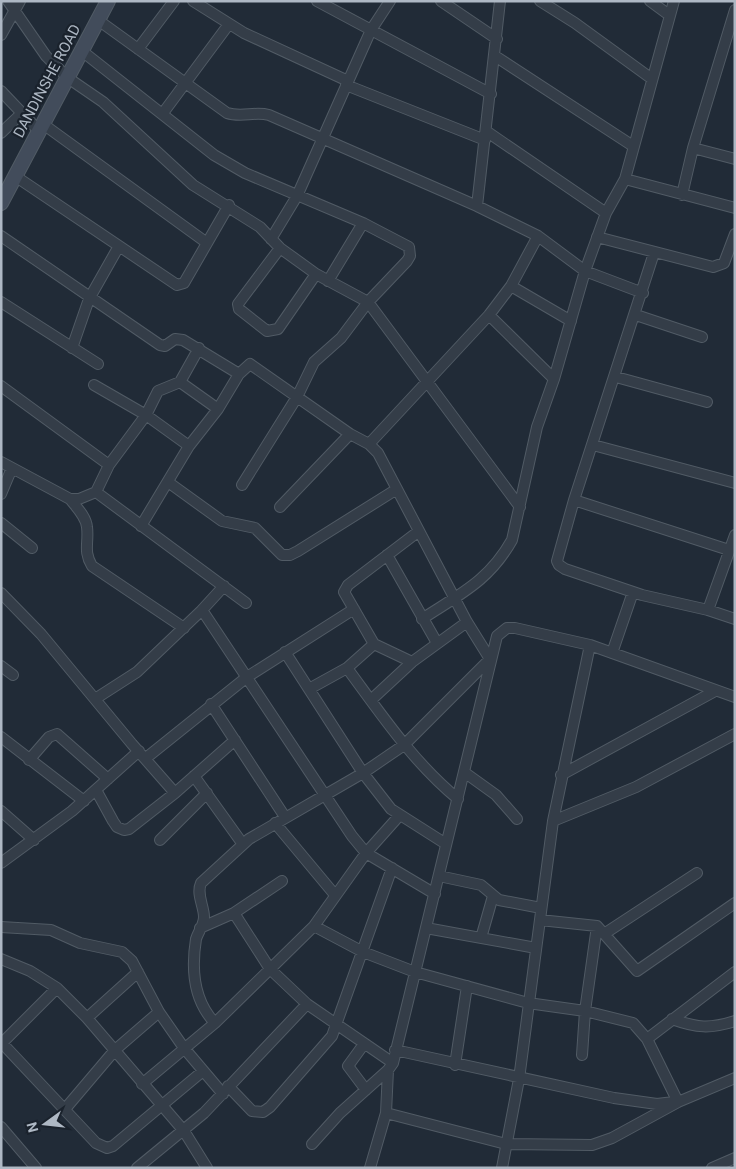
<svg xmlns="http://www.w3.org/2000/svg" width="736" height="1169" font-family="Roboto,sans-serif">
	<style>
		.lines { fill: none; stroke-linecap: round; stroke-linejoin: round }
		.street-casing { stroke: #515b65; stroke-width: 12 }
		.secondary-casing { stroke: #515b65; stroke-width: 16 }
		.street { stroke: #343d48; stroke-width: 10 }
		.secondary { stroke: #424c5b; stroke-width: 14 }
		.labels { text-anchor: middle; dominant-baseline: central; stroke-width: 4.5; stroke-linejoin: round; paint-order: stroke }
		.street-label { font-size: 15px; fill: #aeb8c4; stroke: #1a222c }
	</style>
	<rect width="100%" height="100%" fill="#212b37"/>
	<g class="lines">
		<g class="street-casing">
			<path id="street" d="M 8,1 L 46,56 L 68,78 L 103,102 L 193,185 L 260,227 L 280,248 L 316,274 L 368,302 L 520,507
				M 193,1 L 244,33 L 348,81
				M 317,1 L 491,94
				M 441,1 L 497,39
				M 540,1 L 575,23 L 652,79
				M 650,1 L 669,15
				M 98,20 L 227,113 C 242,118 254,111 269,115 L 477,206 L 538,236 L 585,271 L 643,293
				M 1,35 L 20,1
				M 138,49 L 174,1
				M 82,51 L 214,155 L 245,173 L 363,223 L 409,247 L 410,256 L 407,261 L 368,302 L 341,338 L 314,362 L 297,397 L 242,485
				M 495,56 L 633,146
				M 346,85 L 485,140
				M 1,91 L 39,131
				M 163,113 L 229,24
				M 43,124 L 207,243
				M 486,131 L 606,213
				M 1,133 L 22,113
				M 693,148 L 735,159
				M 15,176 L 177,285 L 184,283 L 229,205
				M 625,179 L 735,208
				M 682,195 L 693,148 L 735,10
				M 477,206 L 500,1
				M 1,236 L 160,345 L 165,346 L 175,339 L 183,340 L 239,374
				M 597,237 L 713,267 L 724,263 L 735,234
				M 271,239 L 297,196 L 371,30 L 390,1
				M 280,248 L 238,304 L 239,309 L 267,331 L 278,329 L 316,274
				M 654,253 L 574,500 L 557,561 L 559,565 L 565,569 L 642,595 L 708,610 L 735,619
				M 328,281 L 363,223
				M 511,286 L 571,321
				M 1,302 L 98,364
				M 489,315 L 554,379
				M 636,315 L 702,337
				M 72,348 L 89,299 L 119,246
				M 616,377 L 707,402
				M 180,382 L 218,409
				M 94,385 L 146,415 L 189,446
				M 1,386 L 109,465 L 96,492 L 246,603
				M 369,444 L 489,315 L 511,286 L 538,236
				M 593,445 L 735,483
				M 1,462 L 70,499 L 79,499 L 96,492
				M 109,465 L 146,415 L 158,391 L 180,382 L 199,348
				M 168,482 L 222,521 L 255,528 L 282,555 L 290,555 L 298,551 L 397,489
				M 1,494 L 12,468
				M 70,499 C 76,507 86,516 87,527 C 89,543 83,551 92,566 L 184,628
				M 574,500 L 729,550
				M 280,507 L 350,434
				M 1,523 L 32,548
				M 141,526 L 189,446 L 218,409 L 239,374 L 250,364 L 350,434 L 369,444 L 378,453 L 467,622 L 490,659 L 404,745 L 363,773 L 249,839 L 201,883 C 196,894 204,906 204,917 C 204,925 198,932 196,939 C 191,970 194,1001 215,1023
				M 387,555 L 437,643
				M 224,586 L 202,610 L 352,836 L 366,853 L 435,894
				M 1,593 L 41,634 L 132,744 L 175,793
				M 708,610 L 735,535
				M 422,619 C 460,594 489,581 512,540 L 537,427 L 554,379 L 585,271 L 606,213 L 625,179 L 674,1
				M 374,644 L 347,668 C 381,714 413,762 458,799
				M 285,652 L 363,773 L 391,809 L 446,844
				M 612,653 L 633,592
				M 412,662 L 374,644 L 344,592 L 348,585 L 419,531
				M 1,666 L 13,675
				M 309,689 L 347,668
				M 95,699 L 137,672 L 202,610
				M 371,700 L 412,662 L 467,622
				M 211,704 L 285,817
				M 1,737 L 84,801
				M 146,758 L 247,677 L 354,609
				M 29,760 L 49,737 L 57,734 L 108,779
				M 464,772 L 496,795 L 517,819
				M 561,775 L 715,691
				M 194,776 L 242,843
				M 96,790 L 113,821 L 117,827 L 124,830 L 129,829 L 175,793 L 235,740
				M 1,811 L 34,840
				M 553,821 L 636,787 L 735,734
				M 275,823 L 335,895
				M 160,840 L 207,793
				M 1,863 L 72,811 L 139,751
				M 439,876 L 481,885 L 499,900 L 541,908
				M 234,913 L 270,969 L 307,1004 L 393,1063
				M 540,920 L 597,926 L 637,971 L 735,903
				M 314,926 L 363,952 L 415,972 L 528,1003 L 585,1011 L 633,1023 L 647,1039 L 678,1102
				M 1,927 L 51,930 L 80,943 L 122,952 L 132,961 L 159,1012 L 184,1048 L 223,1094
				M 200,928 L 234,913 L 282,881
				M 426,928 L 536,948
				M 604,934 L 697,873
				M 481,938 L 493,896
				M 1,959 L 30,971 L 57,988 L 87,1018 L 184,1131 L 207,1168
				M 87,1018 L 138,972
				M 672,1019 C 697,1028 710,1029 735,1021
				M 647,1039 L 735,972
				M 2,1043 L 96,1143 L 107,1148 L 113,1146 L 203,1071
				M 1,1044 L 57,988
				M 364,1044 L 348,1066 L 366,1090
				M 395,1050 L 614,1098 L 657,1104 L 674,1102
				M 582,1055 L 585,1011 L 597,926
				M 455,1065 L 467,986
				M 142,1084 L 215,1023 L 314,926 L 366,853 L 399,816
				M 228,1086 L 252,1111 L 263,1112 L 270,1107 L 332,1036 L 392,868
				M 65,1109 L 115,1050 L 159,1012
				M 386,1113 L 506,1144 L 592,1145 L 612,1138 L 678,1102 L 735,1078
				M 1,1127 L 36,1168
				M 312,1144 L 340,1113 L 388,1070
				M 137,1168 L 204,1113 L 307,1004
				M 370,1168 L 386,1113 L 388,1070 L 393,1063 L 497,636 L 507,628 L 515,628 L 590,645
				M 502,1168 L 519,1079 L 553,821 L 590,645 L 735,697
				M 712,1168 L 735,1158"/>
		</g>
		<g class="secondary-casing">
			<path id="secondary" d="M 1,203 L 108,1"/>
		</g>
		<use href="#street" class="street"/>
		<use href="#secondary" class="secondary"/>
	</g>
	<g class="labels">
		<g class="street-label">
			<text transform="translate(47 81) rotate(-62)">DANDINSHE ROAD</text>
		</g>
	</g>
	<rect width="736" height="1169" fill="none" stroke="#aeb8c4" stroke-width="5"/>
	<g transform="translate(45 1124) rotate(255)" stroke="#1a222c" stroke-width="4" paint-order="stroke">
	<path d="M0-4L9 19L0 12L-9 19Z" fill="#aeb8c4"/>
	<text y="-8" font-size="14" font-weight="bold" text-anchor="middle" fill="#aeb8c4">N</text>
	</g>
</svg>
